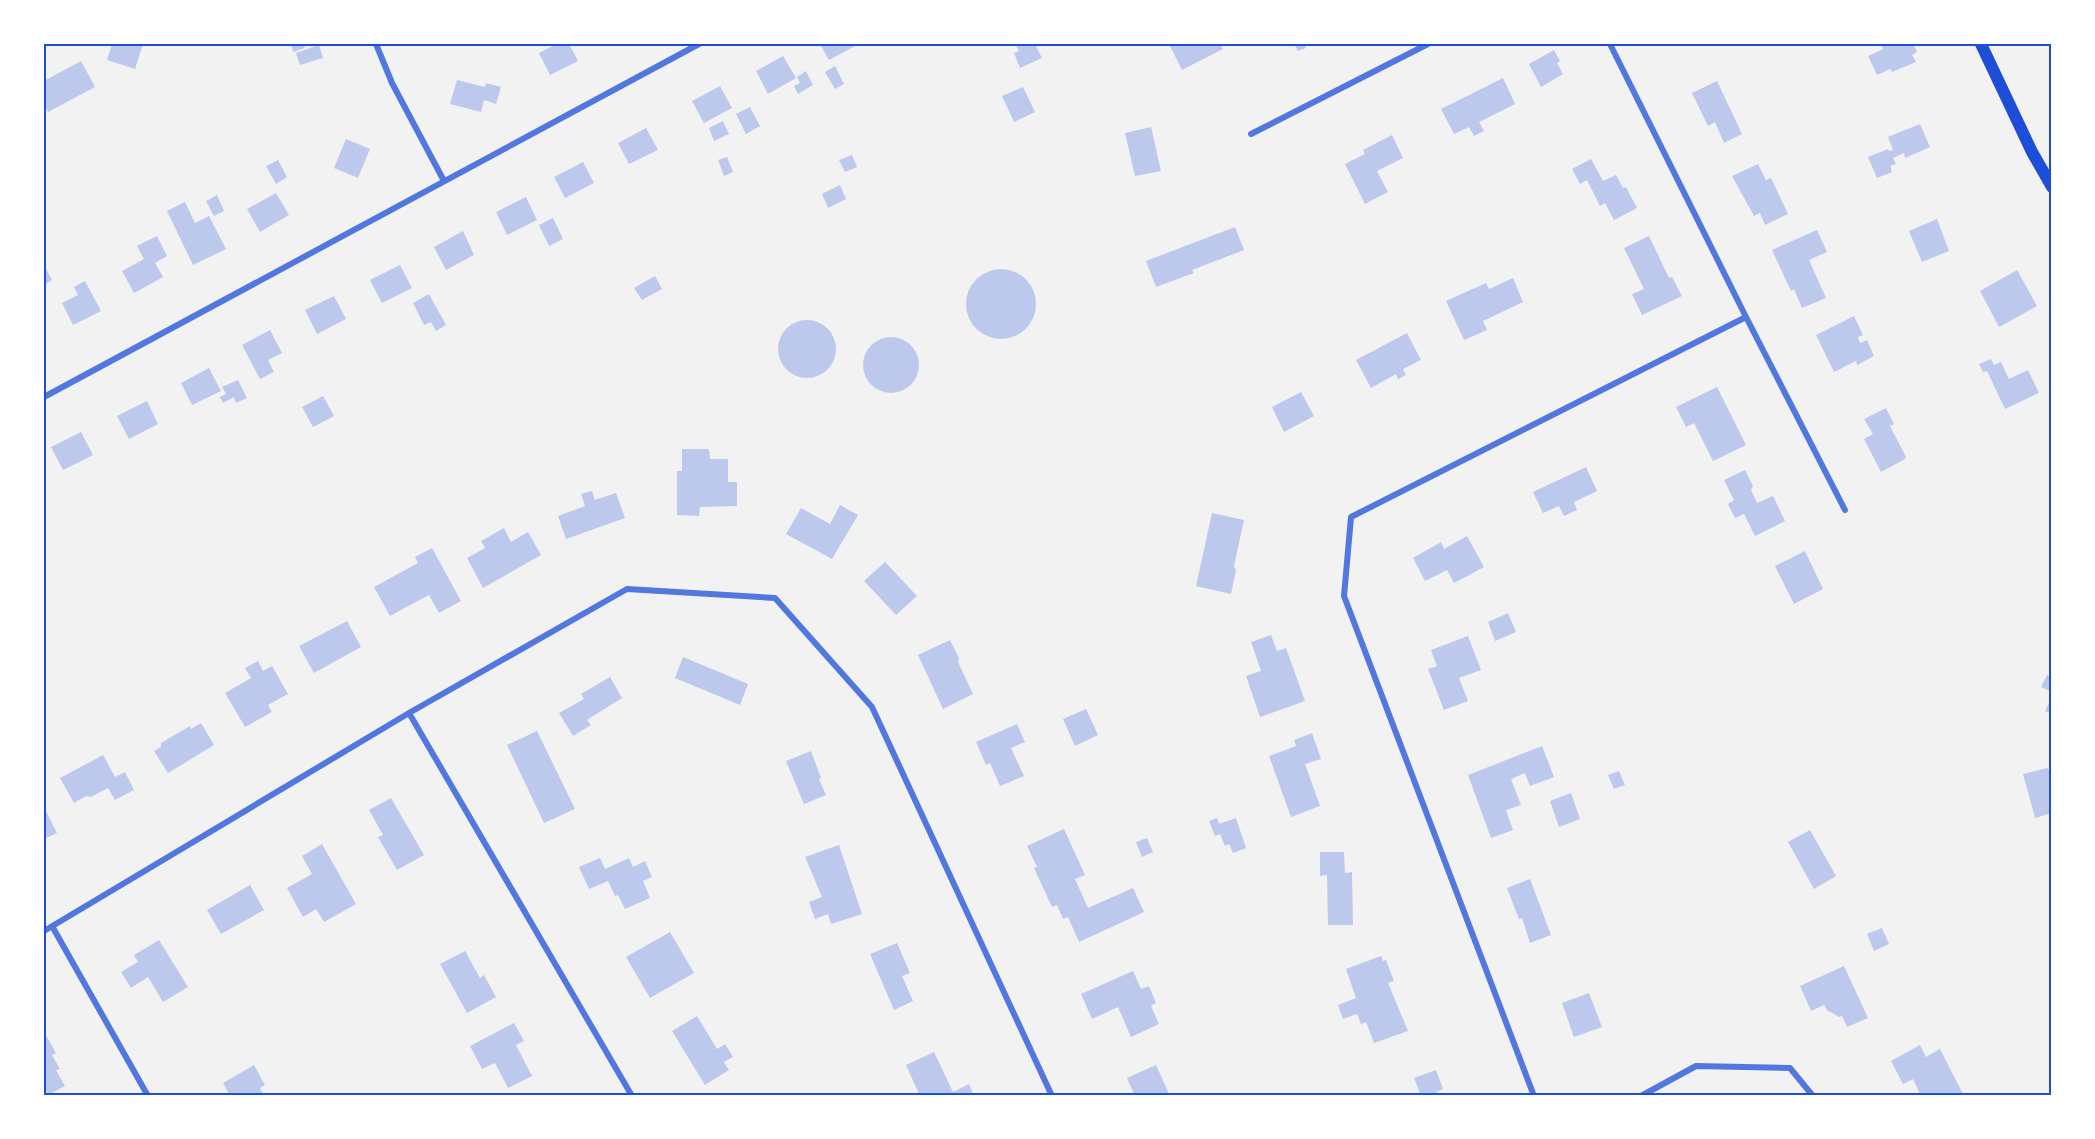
<svg xmlns="http://www.w3.org/2000/svg" width="2095" height="1139" font-family="Roboto,sans-serif">
	<style>
		.building { fill: #bdc9ec }
		.lines { fill: none; stroke-linecap: round; stroke-linejoin: round }
		.minor { stroke: #5277de; stroke-width: 6 }
		.secondary { stroke: #1d4ed8; stroke-width: 12 }
		.neatline { fill: none; stroke: #1d4ed8; stroke-width: 2 }
	</style>
	<rect width="100%" height="100%" fill="#f2f2f2"/>
	<path class="building" d="M 112,44 L 143,44 L 135,69 L 107,60 Z
		M 291,44 L 303,44 L 305,48 L 293,52 Z
		M 557,44 L 569,44 L 578,61 L 550,75 L 539,53 Z
		M 820,44 L 859,44 L 829,60 Z
		M 1015,44 L 1035,44 L 1042,58 L 1020,68 L 1014,53 L 1019,51 Z
		M 1175,44 L 1220,44 L 1223,49 L 1182,70 L 1170,46 Z
		M 1294,44 L 1304,44 L 1306,48 L 1298,51 Z
		M 1881,44 L 1913,44 L 1917,52 L 1912,55 L 1916,62 L 1892,72 L 1890,69 L 1877,75 L 1868,56 L 1883,49 Z
		M 319,45 L 323,58 L 300,65 L 296,53 Z
		M 1554,50 L 1560,61 L 1557,63 L 1563,74 L 1541,87 L 1529,64 Z
		M 783,56 L 796,78 L 768,94 L 756,71 Z
		M 81,61 L 95,87 L 48,112 L 44,104 L 44,81 Z
		M 835,66 L 844,84 L 835,89 L 825,72 Z
		M 806,71 L 813,85 L 798,94 L 794,86 L 800,83 L 797,77 Z
		M 1503,78 L 1515,104 L 1479,122 L 1484,131 L 1474,136 L 1469,127 L 1454,134 L 1441,109 Z
		M 457,80 L 485,87 L 486,83 L 501,87 L 496,104 L 484,100 L 481,112 L 450,104 Z
		M 1717,81 L 1742,134 L 1724,143 L 1715,122 L 1708,126 L 1692,93 Z
		M 720,86 L 732,108 L 704,123 L 692,101 Z
		M 1023,87 L 1035,112 L 1014,122 L 1002,96 Z
		M 750,107 L 760,126 L 746,134 L 736,114 Z
		M 723,121 L 729,134 L 714,141 L 709,128 Z
		M 1920,124 L 1930,147 L 1905,158 L 1904,153 L 1893,158 L 1896,164 L 1890,166 L 1892,172 L 1877,178 L 1868,157 L 1888,149 L 1889,151 L 1893,150 L 1888,137 Z
		M 1151,127 L 1161,171 L 1135,176 L 1125,133 Z
		M 646,128 L 658,150 L 629,164 L 618,143 Z
		M 1392,135 L 1403,158 L 1377,171 L 1388,192 L 1365,204 L 1345,164 L 1365,154 L 1363,150 Z
		M 346,139 L 370,149 L 358,178 L 334,168 Z
		M 852,155 L 857,167 L 845,172 L 839,160 Z
		M 727,157 L 733,172 L 724,176 L 718,160 Z
		M 1591,159 L 1603,181 L 1616,175 L 1623,188 L 1626,187 L 1637,208 L 1614,220 L 1605,203 L 1600,206 L 1587,180 L 1580,184 L 1572,169 Z
		M 278,160 L 287,177 L 276,184 L 266,166 Z
		M 583,162 L 594,183 L 565,198 L 554,177 Z
		M 1758,164 L 1766,180 L 1771,178 L 1788,214 L 1765,225 L 1760,213 L 1754,216 L 1732,176 Z
		M 840,185 L 846,199 L 828,208 L 822,194 Z
		M 276,193 L 289,215 L 260,232 L 247,209 Z
		M 217,195 L 224,211 L 214,216 L 206,201 Z
		M 526,197 L 537,220 L 507,235 L 496,212 Z
		M 185,202 L 195,223 L 209,216 L 226,249 L 193,265 L 167,211 Z
		M 553,218 L 563,239 L 549,246 L 539,225 Z
		M 1937,219 L 1949,251 L 1922,262 L 1909,231 Z
		M 1235,227 L 1244,250 L 1192,270 L 1194,273 L 1156,287 L 1146,261 Z
		M 1817,230 L 1827,252 L 1809,260 L 1826,298 L 1802,308 L 1794,289 L 1791,291 L 1772,250 Z
		M 463,231 L 474,255 L 446,270 L 434,247 Z
		M 157,236 L 167,256 L 155,263 L 163,277 L 134,293 L 122,271 L 144,259 L 137,246 Z
		M 1649,236 L 1669,278 L 1672,277 L 1682,296 L 1642,315 L 1632,294 L 1644,289 L 1624,248 Z
		M 44,265 L 52,280 L 44,285 Z
		M 400,265 L 412,288 L 382,303 L 370,280 Z
		M966 304a35 35 0 1 1 70 0a35 35 0 1 1-70 0Z
		M 2017,270 L 2037,306 L 1999,327 L 1980,291 Z
		M 655,276 L 662,289 L 642,300 L 634,288 Z
		M 1513,278 L 1523,302 L 1483,321 L 1487,330 L 1464,340 L 1446,301 L 1486,283 L 1489,289 Z
		M 85,281 L 101,311 L 73,325 L 62,303 L 78,295 L 74,287 Z
		M 429,294 L 446,325 L 436,331 L 431,322 L 424,325 L 413,303 Z
		M 334,296 L 346,319 L 317,334 L 305,310 Z
		M 1854,316 L 1863,335 L 1858,337 L 1860,343 L 1867,340 L 1874,356 L 1857,365 L 1856,361 L 1834,372 L 1816,335 Z
		M778 349a29 29 0 1 1 58 0a29 29 0 1 1-58 0Z
		M 270,330 L 282,353 L 268,360 L 274,372 L 260,379 L 242,345 Z
		M 1407,333 L 1421,360 L 1403,369 L 1406,375 L 1398,379 L 1396,374 L 1371,388 L 1356,360 Z
		M863 365a28 28 0 1 1 56 0a28 28 0 1 1-56 0Z
		M 1991,359 L 1994,365 L 2001,362 L 2009,379 L 2028,370 L 2039,393 L 2005,409 L 1987,371 L 1983,372 L 1979,364 Z
		M 209,368 L 221,391 L 192,405 L 181,383 Z
		M 238,380 L 247,398 L 236,403 L 234,397 L 223,403 L 220,397 L 226,394 L 222,387 Z
		M 1717,387 L 1746,445 L 1713,461 L 1694,423 L 1686,427 L 1676,407 Z
		M 1301,392 L 1314,416 L 1284,432 L 1272,407 Z
		M 323,396 L 334,416 L 313,427 L 302,407 Z
		M 147,401 L 158,424 L 129,439 L 117,416 Z
		M 1886,408 L 1894,424 L 1890,426 L 1906,457 L 1905,459 L 1881,472 L 1864,439 L 1873,434 L 1864,419 Z
		M 81,432 L 93,455 L 63,470 L 51,447 Z
		M 682,449 L 709,449 L 710,459 L 728,459 L 728,482 L 737,482 L 737,506 L 700,507 L 699,516 L 677,515 L 677,471 L 682,471 Z
		M 1586,467 L 1597,491 L 1574,502 L 1577,510 L 1564,516 L 1559,506 L 1543,513 L 1533,492 Z
		M 1745,470 L 1753,486 L 1751,490 L 1757,503 L 1773,496 L 1785,521 L 1755,536 L 1744,514 L 1735,518 L 1728,504 L 1734,500 L 1724,480 Z
		M 592,491 L 595,500 L 616,493 L 625,518 L 566,539 L 558,516 L 585,506 L 581,494 Z
		M 840,505 L 858,515 L 832,559 L 786,534 L 801,508 L 830,524 Z
		M 1212,513 L 1244,520 L 1234,566 L 1236,570 L 1231,594 L 1196,586 Z
		M 504,528 L 511,542 L 528,532 L 541,555 L 483,588 L 467,558 L 485,548 L 481,541 Z
		M 1467,536 L 1484,567 L 1454,583 L 1447,570 L 1425,581 L 1413,558 L 1441,542 L 1444,549 Z
		M 432,548 L 461,601 L 439,613 L 429,595 L 390,616 L 374,587 L 418,563 L 415,557 Z
		M 1805,551 L 1823,589 L 1794,604 L 1775,566 Z
		M 885,562 L 917,596 L 896,615 L 864,581 Z
		M 1508,613 L 1516,632 L 1495,641 L 1488,622 Z
		M 347,621 L 361,647 L 314,673 L 299,646 Z
		M 1271,635 L 1277,651 L 1286,648 L 1305,701 L 1260,717 L 1246,676 L 1261,671 L 1251,642 Z
		M 1468,636 L 1481,670 L 1459,678 L 1468,701 L 1444,710 L 1428,669 L 1437,666 L 1431,650 Z
		M 950,640 L 959,658 L 958,662 L 973,694 L 943,709 L 918,655 Z
		M 683,657 L 748,684 L 740,705 L 675,678 Z
		M 258,661 L 263,671 L 272,666 L 288,694 L 268,705 L 272,712 L 245,727 L 225,693 L 251,678 L 245,668 Z
		M 2047,675 L 2052,678 L 2052,692 L 2041,687 Z
		M 610,677 L 622,698 L 587,720 L 591,725 L 573,736 L 559,713 L 584,699 L 581,694 Z
		M 2052,697 L 2052,714 L 2045,711 Z
		M 1086,709 L 1098,735 L 1075,746 L 1063,719 Z
		M 201,723 L 214,745 L 168,773 L 154,751 L 161,747 L 161,743 L 190,726 L 191,729 Z
		M 1017,724 L 1025,742 L 1011,748 L 1024,776 L 1000,786 L 990,763 L 986,765 L 976,742 Z
		M 537,731 L 575,809 L 544,823 L 507,745 Z
		M 1312,733 L 1321,759 L 1305,764 L 1320,806 L 1291,817 L 1269,756 L 1296,746 L 1294,740 Z
		M 1542,746 L 1554,777 L 1530,786 L 1525,773 L 1511,779 L 1521,805 L 1506,810 L 1513,830 L 1491,838 L 1468,775 Z
		M 811,751 L 821,778 L 819,779 L 826,795 L 804,804 L 786,761 Z
		M 103,755 L 115,777 L 125,772 L 134,790 L 115,800 L 108,788 L 91,797 L 86,796 L 74,803 L 60,778 Z
		M 2048,768 L 2052,782 L 2052,813 L 2035,818 L 2023,774 Z
		M 1619,771 L 1625,785 L 1614,789 L 1608,775 Z
		M 1571,793 L 1580,819 L 1559,827 L 1550,801 Z
		M 391,798 L 424,855 L 397,870 L 378,837 L 383,835 L 369,810 Z
		M 44,807 L 57,833 L 44,839 Z
		M 1217,818 L 1219,824 L 1236,818 L 1246,848 L 1233,853 L 1229,844 L 1225,846 L 1220,834 L 1215,836 L 1209,821 Z
		M 1064,829 L 1085,875 L 1075,879 L 1088,908 L 1133,888 L 1144,912 L 1079,942 L 1068,917 L 1063,919 L 1057,905 L 1052,907 L 1034,868 L 1037,867 L 1027,846 Z
		M 1810,830 L 1836,876 L 1814,889 L 1788,842 Z
		M 1147,838 L 1153,852 L 1142,857 L 1136,842 Z
		M 322,844 L 356,904 L 324,922 L 316,909 L 303,917 L 287,888 L 312,874 L 302,856 Z
		M 839,845 L 862,914 L 831,924 L 828,914 L 815,919 L 809,902 L 822,897 L 805,857 Z
		M 1320,852 L 1344,852 L 1345,873 L 1352,872 L 1353,925 L 1328,925 L 1327,875 L 1320,876 Z
		M 600,858 L 605,869 L 629,858 L 633,867 L 645,861 L 652,877 L 643,881 L 650,898 L 625,909 L 618,895 L 615,896 L 608,881 L 589,889 L 579,867 Z
		M 1530,879 L 1551,935 L 1530,943 L 1522,918 L 1519,919 L 1507,888 Z
		M 250,885 L 264,910 L 221,934 L 207,910 Z
		M 1882,928 L 1889,944 L 1874,951 L 1867,934 Z
		M 670,932 L 694,973 L 650,998 L 626,957 Z
		M 159,940 L 188,987 L 163,1002 L 148,977 L 131,988 L 121,972 L 138,962 L 134,955 Z
		M 897,943 L 910,973 L 902,976 L 913,1001 L 894,1010 L 870,954 Z
		M 465,951 L 480,978 L 484,975 L 496,997 L 467,1013 L 440,964 Z
		M 1381,956 L 1383,961 L 1386,960 L 1394,981 L 1388,983 L 1408,1031 L 1374,1043 L 1366,1022 L 1361,1024 L 1357,1014 L 1343,1019 L 1338,1005 L 1356,998 L 1346,969 Z
		M 1844,966 L 1868,1018 L 1847,1027 L 1842,1016 L 1839,1017 L 1827,1010 L 1824,1005 L 1811,1011 L 1800,986 Z
		M 1133,971 L 1141,989 L 1149,986 L 1156,1003 L 1151,1006 L 1159,1024 L 1131,1037 L 1118,1007 L 1092,1019 L 1081,994 Z
		M 1589,993 L 1602,1027 L 1574,1037 L 1562,1003 Z
		M 697,1016 L 717,1049 L 725,1044 L 733,1057 L 724,1062 L 729,1070 L 705,1085 L 672,1031 Z
		M 514,1023 L 524,1041 L 516,1045 L 532,1076 L 508,1088 L 495,1063 L 482,1069 L 470,1046 Z
		M 44,1032 L 56,1053 L 52,1055 L 60,1069 L 56,1070 L 65,1086 L 48,1095 L 44,1087 Z
		M 1920,1045 L 1926,1057 L 1940,1049 L 1964,1096 L 1921,1096 L 1913,1079 L 1903,1084 L 1891,1061 Z
		M 934,1052 L 953,1092 L 969,1084 L 974,1096 L 920,1096 L 906,1065 Z
		M 254,1065 L 265,1085 L 260,1088 L 264,1096 L 230,1096 L 223,1083 Z
		M 1156,1065 L 1170,1096 L 1135,1096 L 1127,1078 Z
		M 1436,1070 L 1443,1089 L 1436,1092 L 1437,1096 L 1421,1096 L 1414,1078 Z"/>
	<g class="lines">
		<path class="minor" d="M 376,44 L 392,83 L 444,181
			M 1610,44 L 1746,317 L 1845,510
			M 1251,134 L 1428,44
			M 44,397 L 699,44
			M 409,713 L 632,1096
			M 52,926 L 148,1096
			M 44,931 L 409,713 L 627,589 L 775,598 L 872,707 L 1052,1096
			M 1534,1096 L 1344,596 L 1351,517 L 1746,317
			M 1641,1096 L 1696,1066 L 1790,1068 L 1813,1096"/>
		<path class="secondary" d="M 1981,44 L 2032,152 L 2052,187"/>
	</g>
	<rect width="2095" height="1139" fill="none" stroke="#ffffff" stroke-width="90"/>
	<rect x="45" y="45" width="2005" height="1049" class="neatline"/>
</svg>
